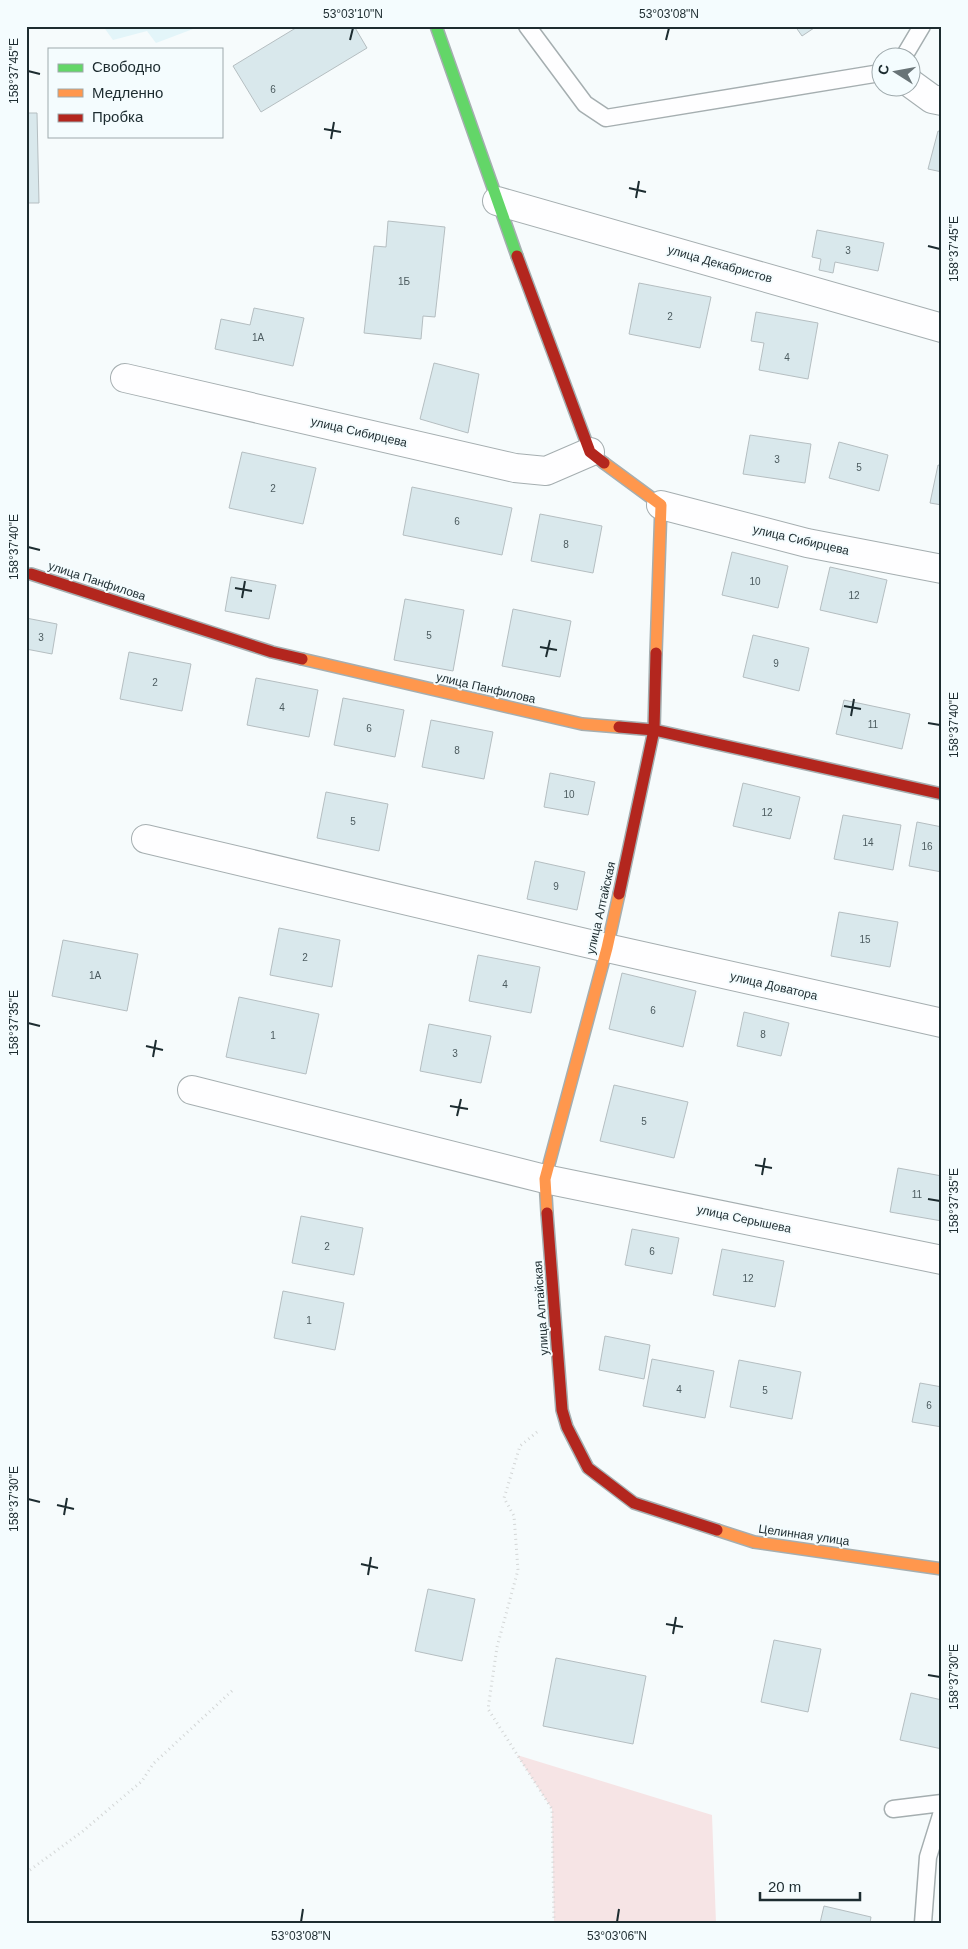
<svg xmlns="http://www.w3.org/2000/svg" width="968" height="1949" font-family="Arial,sans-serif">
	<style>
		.built { fill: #e3f5f9 }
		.green { fill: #f6e4e5 }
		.building { fill: #d9e8ec; stroke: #b5bec1 }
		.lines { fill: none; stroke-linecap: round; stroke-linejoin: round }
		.lane-casing { stroke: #a5aeb0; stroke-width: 19 }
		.street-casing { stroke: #a5aeb0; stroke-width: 30 }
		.fast-casing { stroke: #a5aeb0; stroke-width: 14 }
		.slow-casing { stroke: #a5aeb0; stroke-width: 14 }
		.jam-casing { stroke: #a5aeb0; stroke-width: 14 }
		.path { stroke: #d3d6d6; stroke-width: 3; stroke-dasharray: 1 4; stroke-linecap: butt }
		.lane { stroke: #fefeff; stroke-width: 16 }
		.street { stroke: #fefeff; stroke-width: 28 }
		.fast { stroke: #63d668; stroke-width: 11 }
		.slow { stroke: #ff974d; stroke-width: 11 }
		.jam { stroke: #b3261e; stroke-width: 11 }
		.ticks { fill: none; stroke: #1d2c30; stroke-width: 2 }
		.labels { text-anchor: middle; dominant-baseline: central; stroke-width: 4; stroke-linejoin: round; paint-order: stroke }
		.number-label { font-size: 10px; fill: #4c5b5f }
		.street-label { font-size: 12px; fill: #1d2c30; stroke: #f4fcfe }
		.neatline { fill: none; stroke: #1d2c30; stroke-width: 2 }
		.ticks-label { font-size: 12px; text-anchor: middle; fill: #1d2c30 }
	</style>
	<rect width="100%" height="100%" fill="#f6fbfc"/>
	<path class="built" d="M 103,26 L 201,26 L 156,43 L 147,31 L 113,40 Z"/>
	<path class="green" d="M 517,1755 L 712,1815 L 716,1923 L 554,1923 L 552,1809 Z"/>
	<path class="building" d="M 299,26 L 354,26 L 367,48 L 261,112 L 233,66 Z
		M 795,26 L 817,26 L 802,36 Z
		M 26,113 L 37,113 L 39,203 L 26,203 Z
		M 938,131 L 942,132 L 942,172 L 928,169 Z
		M 388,221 L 445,227 L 435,317 L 423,316 L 421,339 L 364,333 L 374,246 L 386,247 Z
		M 817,230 L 884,243 L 878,271 L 835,262 L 833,273 L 819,270 L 821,259 L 812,257 Z
		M 639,283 L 711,297 L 700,348 L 629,334 Z
		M 254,308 L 304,318 L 293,366 L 215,349 L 221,319 L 250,325 Z
		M 756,312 L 818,323 L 808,379 L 759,370 L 764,343 L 751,341 Z
		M 434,363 L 479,374 L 468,433 L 420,419 Z
		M 750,435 L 811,444 L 805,483 L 743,474 Z
		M 839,442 L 888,455 L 879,491 L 829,478 Z
		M 242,452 L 316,468 L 303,524 L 229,508 Z
		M 938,465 L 942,466 L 942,505 L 930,503 Z
		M 412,487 L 512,508 L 502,555 L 403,535 Z
		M 540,514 L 602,526 L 593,573 L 531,561 Z
		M 732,552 L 788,566 L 778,608 L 722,595 Z
		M 830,567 L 887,580 L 877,623 L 820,610 Z
		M 231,577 L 276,585 L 269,619 L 225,611 Z
		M 405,599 L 464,610 L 453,671 L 394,660 Z
		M 513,609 L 571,621 L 560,677 L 502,666 Z
		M 26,618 L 57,624 L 52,654 L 26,649 Z
		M 753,635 L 809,648 L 799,691 L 743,677 Z
		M 129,652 L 191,664 L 182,711 L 120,699 Z
		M 256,678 L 318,690 L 309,737 L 247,725 Z
		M 343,698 L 404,710 L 395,757 L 334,745 Z
		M 844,700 L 910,714 L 902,749 L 836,734 Z
		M 431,720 L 493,732 L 484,779 L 422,767 Z
		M 550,773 L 595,782 L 588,815 L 544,807 Z
		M 743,783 L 800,797 L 790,839 L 733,826 Z
		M 326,792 L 388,804 L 379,851 L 317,838 Z
		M 843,815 L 901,825 L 893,870 L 834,859 Z
		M 917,822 L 942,827 L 942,872 L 909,866 Z
		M 535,861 L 585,872 L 577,910 L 527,899 Z
		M 839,912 L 898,922 L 890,967 L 831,956 Z
		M 279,928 L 340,940 L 332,987 L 270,975 Z
		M 63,940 L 138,954 L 127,1011 L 52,996 Z
		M 478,955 L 540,967 L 531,1013 L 469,1001 Z
		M 622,973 L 696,991 L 683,1047 L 609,1029 Z
		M 239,997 L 319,1014 L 306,1074 L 226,1057 Z
		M 744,1012 L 789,1023 L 781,1056 L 737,1046 Z
		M 429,1024 L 491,1036 L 481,1083 L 420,1071 Z
		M 614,1085 L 688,1102 L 674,1158 L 600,1141 Z
		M 898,1168 L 942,1176 L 942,1221 L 890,1212 Z
		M 301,1216 L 363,1228 L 354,1275 L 292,1263 Z
		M 632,1229 L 679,1238 L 672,1274 L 625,1265 Z
		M 722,1249 L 784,1261 L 775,1307 L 713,1295 Z
		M 283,1291 L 344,1303 L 335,1350 L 274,1338 Z
		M 605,1336 L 650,1345 L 644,1379 L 599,1370 Z
		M 652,1359 L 714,1371 L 705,1418 L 643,1406 Z
		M 739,1360 L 801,1372 L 792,1419 L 730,1407 Z
		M 920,1383 L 942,1387 L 942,1427 L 912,1422 Z
		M 428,1589 L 475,1599 L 462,1661 L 415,1651 Z
		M 774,1640 L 821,1649 L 808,1712 L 761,1702 Z
		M 556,1658 L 646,1676 L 633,1744 L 543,1726 Z
		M 911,1693 L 942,1700 L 942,1749 L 900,1740 Z
		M 824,1906 L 871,1917 L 870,1923 L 820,1923 Z"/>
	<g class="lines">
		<g class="lane-casing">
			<path id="lane" d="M 527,26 L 585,104 L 606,118 L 880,73
				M 903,58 L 922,26
				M 893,1809 L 942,1803
				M 923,1923 L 928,1857 L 942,1812"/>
		</g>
		<g class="street-casing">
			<path id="street" d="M 910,83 L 932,99 L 942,101
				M 497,201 L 942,328
				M 125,378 L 515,468 L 546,471 L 590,452
				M 661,505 L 807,543 L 942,569
				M 146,839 L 607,948 L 942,1023
				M 192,1090 L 545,1179 L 942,1260"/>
		</g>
		<g class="fast-casing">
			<path id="fast" d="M 436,26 L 517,256"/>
		</g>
		<g class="slow-casing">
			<path id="slow" d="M 604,463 L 661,505 L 656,653
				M 302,659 L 582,724 L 619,727
				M 547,1213 L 545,1179 L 607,948 L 619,894
				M 717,1530 L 754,1542 L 942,1569"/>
		</g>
		<g class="jam-casing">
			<path id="jam" d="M 517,256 L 590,452 L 604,463
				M 31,574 L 272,652 L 302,659
				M 619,727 L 654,730 L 942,794
				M 619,894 L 654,730 L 656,653
				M 547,1213 L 562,1410 L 567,1427 L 588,1468 L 634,1503 L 717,1530"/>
		</g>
		<path class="path" d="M 537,1432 L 520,1446 L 504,1498 L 514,1516 L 518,1570 L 497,1647 L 488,1709 L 552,1809 L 554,1923
			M 26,1873 L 83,1831 L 142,1781 L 153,1764 L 234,1689"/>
		<use href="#lane" class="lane"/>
		<use href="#street" class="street"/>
		<use href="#fast" class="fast"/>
		<use href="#slow" class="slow"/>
		<use href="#jam" class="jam"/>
	</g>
	<path class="ticks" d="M 350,40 L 353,28M 666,40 L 669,28M 28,71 L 40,74M 324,129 L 341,132M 331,139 L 334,122M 629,188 L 646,192M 636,198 L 639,181M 928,246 L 940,249M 28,547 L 40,550M 235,588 L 252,591M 242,598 L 245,581M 540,647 L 557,650M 546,657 L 550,640M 844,706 L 861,709M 851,716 L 854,699M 928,723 L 940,725M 28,1023 L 40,1026M 146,1046 L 163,1050M 153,1057 L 156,1040M 450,1106 L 468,1109M 457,1116 L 461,1099M 755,1165 L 772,1168M 762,1175 L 765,1158M 928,1199 L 940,1201M 28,1499 L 40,1502M 57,1505 L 74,1509M 64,1515 L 67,1498M 361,1564 L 378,1568M 368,1575 L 371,1557M 666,1624 L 683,1627M 673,1634 L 676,1617M 928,1675 L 940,1677M 301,1922 L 303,1909M 617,1922 L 619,1909"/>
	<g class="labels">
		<g class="number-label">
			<text x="273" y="89">6</text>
			<text x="848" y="250">3</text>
			<text x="404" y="281">1Б</text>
			<text x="670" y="316">2</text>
			<text x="258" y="337">1А</text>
			<text x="787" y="357">4</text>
			<text x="777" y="459">3</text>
			<text x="859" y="467">5</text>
			<text x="273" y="488">2</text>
			<text x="457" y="521">6</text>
			<text x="566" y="544">8</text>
			<text x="755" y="581">10</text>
			<text x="854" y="595">12</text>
			<text x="429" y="635">5</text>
			<text x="41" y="637">3</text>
			<text x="776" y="663">9</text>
			<text x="155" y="682">2</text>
			<text x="282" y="707">4</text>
			<text x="873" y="724">11</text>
			<text x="369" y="728">6</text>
			<text x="457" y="750">8</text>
			<text x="569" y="794">10</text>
			<text x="767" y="812">12</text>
			<text x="353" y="821">5</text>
			<text x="868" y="842">14</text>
			<text x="927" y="846">16</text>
			<text x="556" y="886">9</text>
			<text x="865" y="939">15</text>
			<text x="305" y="957">2</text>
			<text x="95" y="975">1А</text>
			<text x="505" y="984">4</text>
			<text x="653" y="1010">6</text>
			<text x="763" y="1034">8</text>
			<text x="273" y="1035">1</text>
			<text x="455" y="1053">3</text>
			<text x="644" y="1121">5</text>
			<text x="917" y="1194">11</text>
			<text x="327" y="1246">2</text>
			<text x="652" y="1251">6</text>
			<text x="748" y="1278">12</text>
			<text x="309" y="1320">1</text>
			<text x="679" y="1389">4</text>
			<text x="765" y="1390">5</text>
			<text x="929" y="1405">6</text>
		</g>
		<g class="street-label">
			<text transform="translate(720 264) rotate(16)">улица Декабристов</text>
			<text transform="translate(359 432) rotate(13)">улица Сибирцева</text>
			<text transform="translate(801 540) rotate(13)">улица Сибирцева</text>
			<text transform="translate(97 581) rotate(18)">улица Панфилова</text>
			<text transform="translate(486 688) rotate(13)">улица Панфилова</text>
			<text transform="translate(601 908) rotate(-77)">улица Алтайская</text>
			<text transform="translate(774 986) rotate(13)">улица Доватора</text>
			<text transform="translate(744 1219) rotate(12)">улица Серышева</text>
			<text transform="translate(541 1308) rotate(-94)">улица Алтайская</text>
			<text transform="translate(804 1535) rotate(8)">Целинная улица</text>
		</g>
	</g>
	<rect width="968" height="1949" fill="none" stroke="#f4fcfe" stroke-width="55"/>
	<rect x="48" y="48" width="175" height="90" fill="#f4fcfe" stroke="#9ea9ac"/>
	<rect x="58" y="64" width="25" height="8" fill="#63d668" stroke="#9ea9ac"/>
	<text x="92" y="72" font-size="15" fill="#1d2c30">Свободно</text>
	<rect x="58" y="89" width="25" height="8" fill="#ff974d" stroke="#9ea9ac"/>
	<text x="92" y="98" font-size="15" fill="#1d2c30">Медленно</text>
	<rect x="58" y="114" width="25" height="8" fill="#b3261e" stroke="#9ea9ac"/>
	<text x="92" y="122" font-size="15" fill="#1d2c30">Пробка</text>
	<g transform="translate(896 72) rotate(281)"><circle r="24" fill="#f4fcfe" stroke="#9ea9ac"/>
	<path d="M0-4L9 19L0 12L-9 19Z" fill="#697477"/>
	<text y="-8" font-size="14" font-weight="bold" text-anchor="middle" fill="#1d2c30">С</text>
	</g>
	<path d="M760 1892v8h100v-8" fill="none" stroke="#1d2c30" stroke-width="2.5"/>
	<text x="768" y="1892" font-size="15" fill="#1d2c30" stroke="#f4fcfe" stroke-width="4" paint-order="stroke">20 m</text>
	<rect x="28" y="28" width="912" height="1894" class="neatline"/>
	<g class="ticks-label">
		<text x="353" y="18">53°03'10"N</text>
		<text x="669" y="18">53°03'08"N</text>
		<text transform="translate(14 71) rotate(-90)" y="4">158°37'45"E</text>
		<text transform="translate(954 249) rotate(-90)" y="4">158°37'45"E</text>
		<text transform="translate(14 547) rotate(-90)" y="4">158°37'40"E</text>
		<text transform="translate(954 725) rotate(-90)" y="4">158°37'40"E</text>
		<text transform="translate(14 1023) rotate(-90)" y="4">158°37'35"E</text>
		<text transform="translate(954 1201) rotate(-90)" y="4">158°37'35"E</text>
		<text transform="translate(14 1499) rotate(-90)" y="4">158°37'30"E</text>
		<text transform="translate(954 1677) rotate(-90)" y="4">158°37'30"E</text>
		<text x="301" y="1940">53°03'08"N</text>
		<text x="617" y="1940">53°03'06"N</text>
	</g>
</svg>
